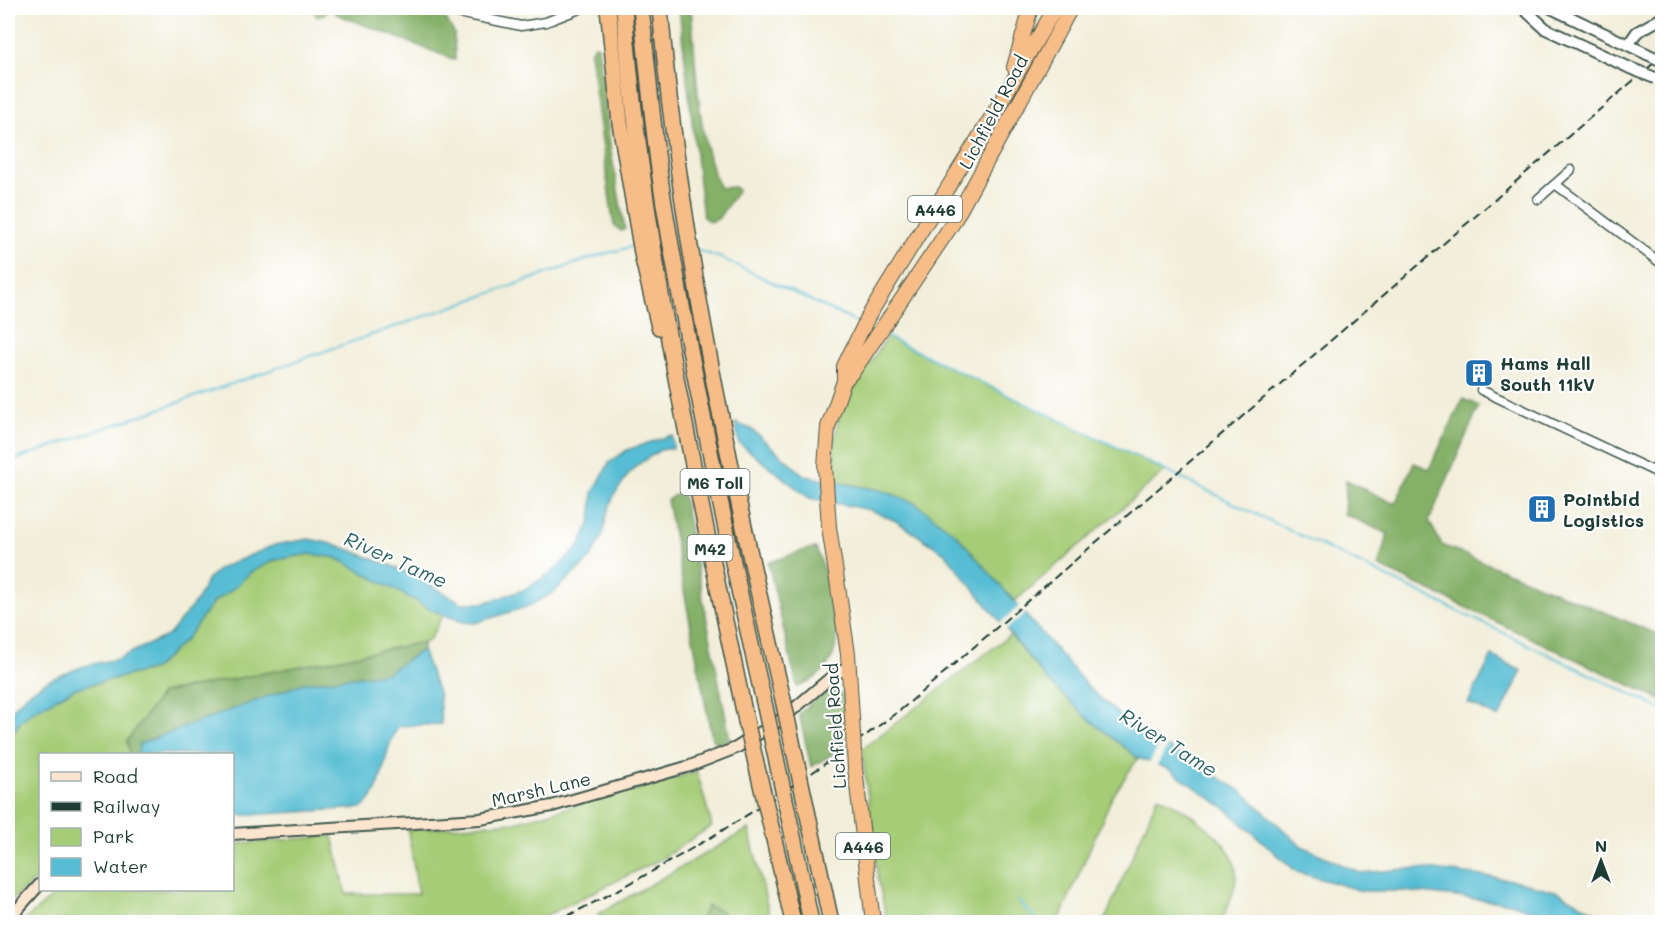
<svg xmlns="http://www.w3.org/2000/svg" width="1670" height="930" font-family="Mali,sans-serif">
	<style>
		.green { fill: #a5cc76; stroke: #628455; stroke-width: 1.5 }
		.forest { fill: #84b067; stroke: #52764e; stroke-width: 1.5 }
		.water { fill: #57bdd4; stroke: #3b7d84; stroke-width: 1.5 }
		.pier { fill: #f2eeda }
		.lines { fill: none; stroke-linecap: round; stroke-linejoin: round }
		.stream { stroke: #57bdd4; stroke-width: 2 }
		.minor-casing { stroke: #3f584d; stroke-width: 11 }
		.tertiary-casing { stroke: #3f584d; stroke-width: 14 }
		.secondary-casing { stroke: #3f584d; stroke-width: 14 }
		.trunk-casing { stroke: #3f584d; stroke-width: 16 }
		.motorway-casing { stroke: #3f584d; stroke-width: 18 }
		.minor { stroke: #fff; stroke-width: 8 }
		.tertiary { stroke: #fff; stroke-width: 10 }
		.secondary { stroke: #fce5cf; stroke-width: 10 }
		.trunk { stroke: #f7bd88; stroke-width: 14 }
		.motorway { stroke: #f7bd88; stroke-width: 15 }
		.rail { stroke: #1f3d34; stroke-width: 2; stroke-dasharray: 9 4.5; stroke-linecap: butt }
		.tertiary-bridge-casing { stroke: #3f584d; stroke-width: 14; stroke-linecap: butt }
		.trunk-bridge-casing { stroke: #3f584d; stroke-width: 16; stroke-linecap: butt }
		.motorway-bridge-casing { stroke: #3f584d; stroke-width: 18; stroke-linecap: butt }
		.tertiary-bridge { stroke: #fff; stroke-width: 10 }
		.trunk-bridge { stroke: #f7bd88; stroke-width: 14 }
		.motorway-bridge { stroke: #f7bd88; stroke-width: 15 }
		.labels { text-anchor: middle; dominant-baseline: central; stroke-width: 4.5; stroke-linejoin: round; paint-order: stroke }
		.shield { fill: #fff; stroke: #627771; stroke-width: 1.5 }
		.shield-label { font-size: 16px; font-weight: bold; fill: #1f3d34 }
		.street-label { font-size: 18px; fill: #1f3d34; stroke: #fff }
		.poi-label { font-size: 18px; font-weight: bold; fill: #1f3d34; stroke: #fff; text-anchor: start }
		.water-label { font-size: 20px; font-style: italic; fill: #306364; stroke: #fff }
	</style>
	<rect width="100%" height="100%" fill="#fff"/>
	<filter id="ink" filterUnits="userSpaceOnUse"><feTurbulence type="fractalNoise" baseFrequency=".0167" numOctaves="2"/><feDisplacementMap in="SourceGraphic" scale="12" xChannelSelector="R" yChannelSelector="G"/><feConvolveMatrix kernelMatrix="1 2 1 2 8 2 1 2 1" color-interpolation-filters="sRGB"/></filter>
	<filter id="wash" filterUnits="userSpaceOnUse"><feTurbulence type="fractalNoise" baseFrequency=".008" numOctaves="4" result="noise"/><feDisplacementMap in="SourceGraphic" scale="24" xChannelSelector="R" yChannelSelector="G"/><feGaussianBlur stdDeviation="1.35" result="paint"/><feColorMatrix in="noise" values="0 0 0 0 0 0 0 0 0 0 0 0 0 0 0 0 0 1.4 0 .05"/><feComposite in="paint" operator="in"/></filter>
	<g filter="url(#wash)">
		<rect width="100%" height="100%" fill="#f2eeda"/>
		<path class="green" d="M 887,337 L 1165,471 L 1015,601 L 996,584 L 981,563 L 915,503 L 884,491 L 835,481 L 834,444 L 840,410 Z
			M 310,554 L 337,558 L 443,615 L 429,641 L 162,693 L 127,741 L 130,754 L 40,754 L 40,875 L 8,903 L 8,740 L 20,722 L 30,713 L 64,694 L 76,688 L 154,669 L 187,638 L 205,610 L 251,572 L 275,560 Z
			M 1010,635 L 1048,681 L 1091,721 L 1138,758 L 1112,797 L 1061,916 L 1054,922 L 887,922 L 878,878 L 862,749 Z
			M 697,772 L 712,826 L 661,859 L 533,922 L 22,922 L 61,890 L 232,890 L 233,844 L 333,836 L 346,894 L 418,894 L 408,830 L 515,822 Z
			M 1158,796 C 1183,807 1232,839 1236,870 C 1238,886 1227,908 1221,922 L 1104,922 Z
			M 749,829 L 771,922 L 728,922 L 723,912 L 707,906 L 700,922 L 598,922 L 598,914 Z"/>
		<path class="forest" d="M 302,8 L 416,8 L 421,14 L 446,19 L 454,33 L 455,60 L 336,14 L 333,10 L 329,9 L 324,15 L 317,17 L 314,11 Z
			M 679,8 L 691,8 C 696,59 697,142 720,188 L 734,187 L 738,190 L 718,219 L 710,222 L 703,217 Z
			M 595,45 L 598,46 L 611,152 L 625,229 L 621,231 L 614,225 L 612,215 L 590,52 Z
			M 1463,399 L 1479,406 L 1429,521 L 1442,545 L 1662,636 L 1662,700 L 1378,566 L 1388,534 L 1344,514 L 1346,480 L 1395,504 L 1414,463 L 1429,469 Z
			M 675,495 L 683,496 L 730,739 L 720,744 L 712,739 L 667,500 Z
			M 816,548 C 833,595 862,663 797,687 L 768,563 L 808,549 Z
			M 424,642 L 422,650 L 387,673 L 304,683 L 139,744 L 138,754 L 130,754 L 127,741 L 162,693 Z
			M 834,690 L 844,696 L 844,747 L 811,767 L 799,714 L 822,693 Z
			M 707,906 L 723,912 L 728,922 L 700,922 Z"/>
		<path class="water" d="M 735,423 L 751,429 L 805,476 L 884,491 L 915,503 L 956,534 L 1089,688 L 1132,726 L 1243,792 L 1300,845 L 1360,873 L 1419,868 L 1513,880 L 1559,892 L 1614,922 L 1564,922 L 1511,903 L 1403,891 L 1362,891 L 1297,872 L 1226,809 L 1169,769 L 1138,758 L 1091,721 L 1048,681 L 945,553 L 896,521 L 870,510 L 809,498 L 739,443 Z
			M 672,435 L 673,448 L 660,450 L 637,465 L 628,475 L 614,495 L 606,517 L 603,534 L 590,559 L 554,592 L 529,606 L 475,623 L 463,622 L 432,610 L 337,558 L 310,554 L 275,560 L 251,572 L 229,592 L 213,602 L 187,638 L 154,669 L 76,688 L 64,694 L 30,713 L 20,722 L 8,740 L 8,714 L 28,693 L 47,681 L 84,666 L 117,659 L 169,635 L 197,600 L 208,579 L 219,569 L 274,545 L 309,539 L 337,545 L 405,571 L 462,603 L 484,603 L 523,590 L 550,574 L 579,547 L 591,521 L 593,493 L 609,463 L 627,450 Z
			M 422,650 L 439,695 L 441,724 L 399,726 C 381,750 387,790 362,808 L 233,816 L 232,754 L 138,754 L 139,744 L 304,683 L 387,673 Z
			M 1492,656 L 1522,671 L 1499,718 L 1468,703 Z"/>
		<path class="pier" d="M 1022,604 L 1028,611 L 1004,631 L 999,624 Z
			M 1162,740 L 1169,744 L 1156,767 L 1148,765 Z"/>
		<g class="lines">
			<path class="stream" d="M 696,250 L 721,258 L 860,324
				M 885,336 L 1662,709
				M 8,462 L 597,256 L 634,246
				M 1018,901 L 1039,922"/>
		</g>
	</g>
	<g filter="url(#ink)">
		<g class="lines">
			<g class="minor-casing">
				<path id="minor" d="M 434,8 L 521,26 L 546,22 L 582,8
					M 1555,184 L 1662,264
					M 1538,199 L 1571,170
					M 1481,390 L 1662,475"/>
			</g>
			<g class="tertiary-casing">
				<path id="tertiary" d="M 1523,8 L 1546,29 L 1630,68
					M 1551,8 L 1647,54
					M 1628,45 L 1637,32 L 1662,18"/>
			</g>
			<g class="secondary-casing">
				<path id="secondary" d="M 232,834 L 480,819 L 552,806 L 690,766 L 736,748 L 782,719 L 836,673 L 849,668
					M 8,920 L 40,884"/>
			</g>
			<g class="trunk-casing">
				<path id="trunk" d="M 1014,67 L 1031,8
					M 844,381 L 854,370 L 953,223 L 1071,8
					M 852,718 L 848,654 L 829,527 L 825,467 L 828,427 L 844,381 L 844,366 L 869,315 L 1002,100 L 1055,8
					M 855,768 L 873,922"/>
			</g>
			<g class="motorway-casing">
				<path id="motorway" d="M 608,8 L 620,123 L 643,259 L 659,327
					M 624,8 C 643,248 697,485 746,721
					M 641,8 C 649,77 654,147 666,216 C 694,381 728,544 765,707
					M 660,8 C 680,240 729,468 782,695
					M 809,820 L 831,922
					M 791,827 L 811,922
					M 773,835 L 793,922"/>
			</g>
			<use href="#minor" class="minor"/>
			<use href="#tertiary" class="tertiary"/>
			<use href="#secondary" class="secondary"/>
			<use href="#trunk" class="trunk"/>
			<use href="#motorway" class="motorway"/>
			<path class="rail" d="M 555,922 C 678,862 793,790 903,708 L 1662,56"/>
			<g class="tertiary-bridge-casing">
				<path id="tertiary-bridge" d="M 1647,54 L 1662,61
					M 1630,68 L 1655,78"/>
			</g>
			<g class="trunk-bridge-casing">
				<path id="trunk-bridge" d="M 852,718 L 855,768"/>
			</g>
			<g class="motorway-bridge-casing">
				<path id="motorway-bridge" d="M 782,695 L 809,820
					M 765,707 L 791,827
					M 746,721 L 773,835"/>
			</g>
			<use href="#tertiary-bridge" class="tertiary-bridge"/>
			<use href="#trunk-bridge" class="trunk-bridge"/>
			<use href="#motorway-bridge" class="motorway-bridge"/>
		</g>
	</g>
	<defs>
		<g id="building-square" transform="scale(1.5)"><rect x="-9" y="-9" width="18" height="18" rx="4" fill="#1f6fb2" stroke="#fff"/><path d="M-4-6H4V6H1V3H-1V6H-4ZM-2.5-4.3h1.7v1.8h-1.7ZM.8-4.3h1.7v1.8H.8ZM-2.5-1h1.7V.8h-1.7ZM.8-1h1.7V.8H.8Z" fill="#fff"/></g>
	</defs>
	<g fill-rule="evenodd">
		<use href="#building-square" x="1479" y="373"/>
		<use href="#building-square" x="1542" y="509"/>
	</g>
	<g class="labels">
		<g class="shield">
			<rect x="908" y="196" width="54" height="26" rx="4.5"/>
			<rect x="680.5" y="469" width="69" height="26" rx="4.5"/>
			<rect x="687.5" y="535" width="45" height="26" rx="4.5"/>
			<rect x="836" y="833" width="54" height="26" rx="4.5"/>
		</g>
		<g class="shield-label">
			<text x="935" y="209">A446</text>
			<text x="715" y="482">M6 Toll</text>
			<text x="710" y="548">M42</text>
			<text x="863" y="846">A446</text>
		</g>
		<g class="street-label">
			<text transform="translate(993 112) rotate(-62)">Lichfield Road</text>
			<text transform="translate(835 726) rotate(-94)">Lichfield Road</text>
			<text transform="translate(541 789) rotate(-13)">Marsh Lane</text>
		</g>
		<g class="poi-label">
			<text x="1500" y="363">Hams Hall<tspan x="1500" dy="21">South 11kV</tspan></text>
			<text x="1563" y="499">Pointbid<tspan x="1563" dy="21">Logistics</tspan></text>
		</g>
		<g class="water-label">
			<text transform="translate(396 559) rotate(24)">River Tame</text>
			<text transform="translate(1169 742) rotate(32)">River Tame</text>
		</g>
	</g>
	<rect width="1670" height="930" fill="none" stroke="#fff" stroke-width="30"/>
	<rect x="39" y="753" width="195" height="138" fill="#ffffff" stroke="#a5b1ae" stroke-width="1.5"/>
	<rect x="51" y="772" width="30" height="9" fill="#fce5cf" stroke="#a5b1ae" stroke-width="1.5"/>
	<text x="93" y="783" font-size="18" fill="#1f3d34">Road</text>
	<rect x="51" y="802" width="30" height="9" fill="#1f3d34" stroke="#a5b1ae" stroke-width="1.5"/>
	<text x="93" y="813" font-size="18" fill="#1f3d34">Railway</text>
	<rect x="51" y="828" width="30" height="18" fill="#a5cc76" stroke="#a5b1ae" stroke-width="1.5"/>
	<text x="93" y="843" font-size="18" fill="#1f3d34">Park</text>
	<rect x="51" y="858" width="30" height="18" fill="#57bdd4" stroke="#a5b1ae" stroke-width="1.5"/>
	<text x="93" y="873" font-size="18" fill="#1f3d34">Water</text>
	<g transform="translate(1601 861)" stroke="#ffffff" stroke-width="4.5" paint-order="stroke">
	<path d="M0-4.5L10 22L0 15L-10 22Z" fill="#1f3d34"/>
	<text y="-9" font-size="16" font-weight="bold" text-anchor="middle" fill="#1f3d34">N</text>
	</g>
</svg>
